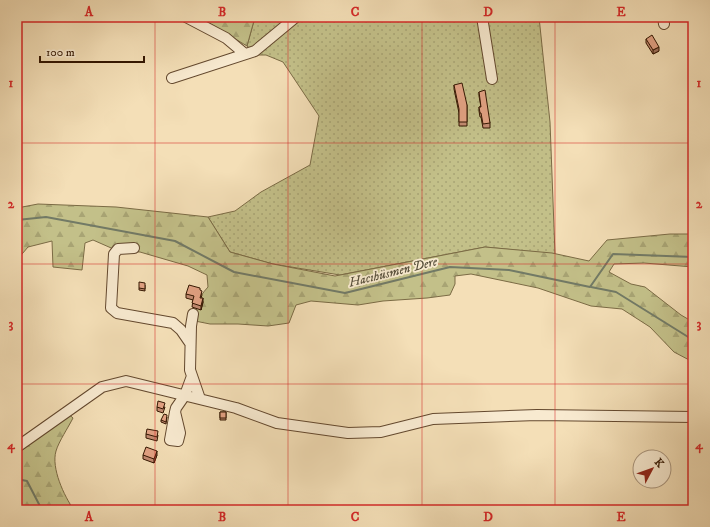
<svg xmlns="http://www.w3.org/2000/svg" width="710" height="527" font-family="'IM FELL DW Pica',serif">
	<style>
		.grass { fill: url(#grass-dots); stroke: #7b6b45 }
		.forest { fill: url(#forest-firs); stroke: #7b6b45 }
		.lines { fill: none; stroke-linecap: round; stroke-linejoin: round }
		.stream { stroke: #727a66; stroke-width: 2 }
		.minor-casing { stroke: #63482e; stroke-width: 12 }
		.minor { stroke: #f8ead0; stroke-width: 10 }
		.wall { fill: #c38b72; stroke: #331601 }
		.shaded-wall { fill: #9f715c; stroke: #331601 }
		.building { fill: #e3a284; stroke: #331601 }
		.grid { fill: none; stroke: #d62828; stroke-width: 1; stroke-opacity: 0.55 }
		.labels { text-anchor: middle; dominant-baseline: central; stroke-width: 3.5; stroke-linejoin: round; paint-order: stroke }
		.water-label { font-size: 13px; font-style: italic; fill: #58503c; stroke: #f8ead0 }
		.neatline { fill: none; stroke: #d62828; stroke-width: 1.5 }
		.grid-label { font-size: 13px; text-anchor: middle; font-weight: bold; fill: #d62828 }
	</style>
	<defs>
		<pattern id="grass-dots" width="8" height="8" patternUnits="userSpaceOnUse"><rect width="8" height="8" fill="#c3c089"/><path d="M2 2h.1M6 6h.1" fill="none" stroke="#a8a474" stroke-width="1.8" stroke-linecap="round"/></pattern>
		<pattern id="forest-firs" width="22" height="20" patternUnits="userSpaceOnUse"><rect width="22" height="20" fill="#c3c089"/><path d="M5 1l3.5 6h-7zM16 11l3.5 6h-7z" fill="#a8a474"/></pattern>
	</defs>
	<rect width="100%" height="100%" fill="#f4dfb7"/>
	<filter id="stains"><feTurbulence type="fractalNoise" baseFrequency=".005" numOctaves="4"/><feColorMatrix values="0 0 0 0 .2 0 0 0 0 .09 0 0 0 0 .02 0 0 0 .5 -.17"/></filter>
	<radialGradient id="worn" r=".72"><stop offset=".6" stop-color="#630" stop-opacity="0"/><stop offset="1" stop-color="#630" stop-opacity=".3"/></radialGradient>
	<path class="grass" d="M 255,17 L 539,17 L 550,122 L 555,254 L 485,247 L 340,275 L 273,264 L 230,252 L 208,217 L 235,211 L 261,192 L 310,165 L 319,116 L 283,62 L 266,55 L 257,55 L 247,46 Z"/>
	<path class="forest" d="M 205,17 L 255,17 L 247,46 L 209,23 Z
		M 38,204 L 116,207 L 208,217 L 230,252 L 273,264 L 335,276 L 485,247 L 552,253 L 589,261 L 607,240 L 670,234 L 693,234 L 693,267 L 644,263 L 614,264 L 609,272 L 631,284 L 645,287 L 681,315 L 693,322 L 693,362 L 674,352 L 650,327 L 622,309 L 591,306 L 538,288 L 471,274 L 455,276 L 455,284 L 450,295 L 427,298 L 383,301 L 358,305 L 311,301 L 296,305 L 289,323 L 268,326 L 238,324 L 210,324 L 195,321 C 196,305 197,299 208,287 L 207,275 L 188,266 L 140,252 L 118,251 L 93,240 L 85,243 L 82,270 L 53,267 L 52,241 L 28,247 L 17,260 L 17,208 Z
		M 63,409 L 73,418 C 68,428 59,441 56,451 C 51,468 64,496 74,510 L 17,510 L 17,441 Z"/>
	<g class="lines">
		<path class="stream" d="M 17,220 L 46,217 L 175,241 L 234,272 L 345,293 L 450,267 L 509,270 L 590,287 L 613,254 L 693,257
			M 591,287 L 616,292 L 693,340
			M 17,479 L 27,481 L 42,510"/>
		<g class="minor-casing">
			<path id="minor" d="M 186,17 L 226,38 L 245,54
				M 482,17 L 492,79
				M 663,17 L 664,24
				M 172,78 L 255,51 L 296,17
				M 134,248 L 118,249 L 114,254 L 111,308 L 117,313 L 173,323 L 181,330 L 190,343
				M 193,314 L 191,326 L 190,370 L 200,399
				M 175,412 L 180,433 L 178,441 L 170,440 L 175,412 L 176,408 L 185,395 L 192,376
				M 17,447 L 102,387 L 126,381 L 236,408 L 277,423 L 348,433 L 381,432 L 433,419 L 537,415 L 693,417"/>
		</g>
		<use href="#minor" class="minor"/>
	</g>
	<path class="wall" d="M 646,39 L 659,51 L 653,54 L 646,43 Z
		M 454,85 L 467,105 L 467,126 L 459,126 L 459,113 L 454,89 Z
		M 479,92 L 490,123 L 490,128 L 483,128 L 481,117 L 480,117 L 479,111 L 479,107 L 481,107 L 479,96 Z
		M 145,285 L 145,291 L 139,290 L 139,288 Z
		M 200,291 L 202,295 L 201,298 L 203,302 L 201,310 L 192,307 L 193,300 L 186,298 L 186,294 Z
		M 157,407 L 165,407 L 163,413 L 157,411 Z
		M 220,412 L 226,412 L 226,420 L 220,420 Z
		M 167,417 L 166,424 L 161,422 L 161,420 Z
		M 146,434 L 158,435 L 157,441 L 146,438 Z
		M 143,455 L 157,455 L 154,463 L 143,459 Z"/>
	<path class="shaded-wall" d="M 659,47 L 659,51 L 653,54 L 653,50 Z
		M 203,298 L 203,302 L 201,310 L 201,306 Z
		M 157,451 L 157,455 L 154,463 L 154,459 Z"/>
	<path class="building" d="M 652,35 L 659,47 L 653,50 L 646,39 Z
		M 462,83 L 467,105 L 467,122 L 459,122 L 459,109 L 454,85 Z
		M 485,90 L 490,123 L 483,124 L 481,113 L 480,113 L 479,107 L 481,107 L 479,92 Z
		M 139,282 L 145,283 L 145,289 L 139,288 Z
		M 189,285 L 200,288 L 200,290 L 202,291 L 200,298 L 203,298 L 201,306 L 192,303 L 194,296 L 186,294 Z
		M 158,401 L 165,403 L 163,409 L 157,407 Z
		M 220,412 L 226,412 L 226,418 L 220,418 Z
		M 164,414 L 167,415 L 166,422 L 161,420 Z
		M 147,429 L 158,431 L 157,437 L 146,434 Z
		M 146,447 L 157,451 L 154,459 L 143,455 Z"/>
	<path class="grid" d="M 155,17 L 155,510M 288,17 L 288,510M 422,17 L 422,510M 555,17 L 555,510M 17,143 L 693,143M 17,264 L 693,264M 17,384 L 693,384"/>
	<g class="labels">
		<g class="water-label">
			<text transform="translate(393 272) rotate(-14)">Hacıhüsmen Dere</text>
		</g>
	</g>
	<rect width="710" height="527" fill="none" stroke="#f4dfb7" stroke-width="44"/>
	<g transform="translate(652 469) rotate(49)"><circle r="19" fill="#f8ead0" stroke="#a9957d"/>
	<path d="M0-3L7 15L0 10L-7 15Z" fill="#8f2418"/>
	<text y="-6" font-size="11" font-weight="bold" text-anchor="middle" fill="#331601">K</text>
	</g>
	<path d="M40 56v6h104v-6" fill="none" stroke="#331601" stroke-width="2"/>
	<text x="46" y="56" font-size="12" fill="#331601" stroke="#f8ead0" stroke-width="3" paint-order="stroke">100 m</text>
	<rect x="22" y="22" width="666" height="483" class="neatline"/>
	<g class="grid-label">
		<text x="89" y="16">A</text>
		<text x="222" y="16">B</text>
		<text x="355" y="16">C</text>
		<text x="488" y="16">D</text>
		<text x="621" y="16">E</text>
		<text x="11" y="87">1</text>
		<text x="699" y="87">1</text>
		<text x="11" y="208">2</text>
		<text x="699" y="208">2</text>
		<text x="11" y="328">3</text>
		<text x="699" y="328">3</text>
		<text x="11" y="449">4</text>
		<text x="699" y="449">4</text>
		<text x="89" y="521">A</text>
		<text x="222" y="521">B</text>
		<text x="355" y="521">C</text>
		<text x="488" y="521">D</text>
		<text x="621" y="521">E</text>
	</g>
	<rect width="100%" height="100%" filter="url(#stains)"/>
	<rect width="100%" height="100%" fill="url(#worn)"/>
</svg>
